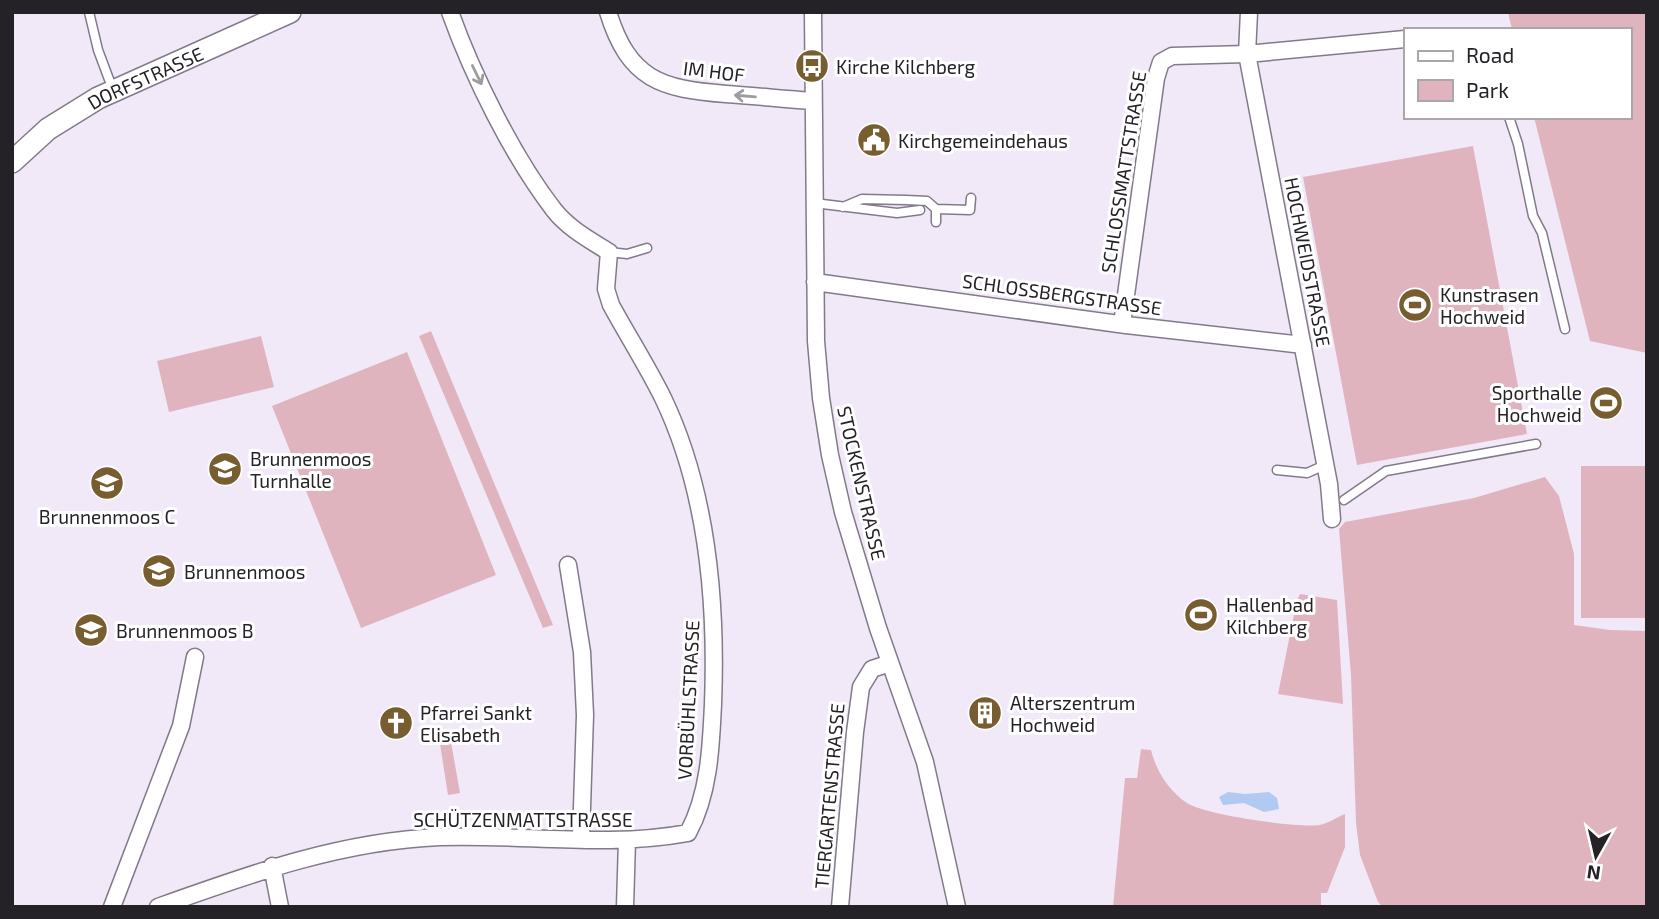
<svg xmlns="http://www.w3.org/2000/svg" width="1659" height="919" font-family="'Exo 2',sans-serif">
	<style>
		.green { fill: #e0b4bf }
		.water { fill: #b1caf1 }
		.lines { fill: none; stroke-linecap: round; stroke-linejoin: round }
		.lane-casing { stroke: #827a88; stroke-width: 11 }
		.street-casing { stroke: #827a88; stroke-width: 19 }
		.secondary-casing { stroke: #827a88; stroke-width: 24 }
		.lane { stroke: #fff; stroke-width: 8 }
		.street { stroke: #fff; stroke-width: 16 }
		.secondary { stroke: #fff; stroke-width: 21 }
		.oneway { stroke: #9d9c9e }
		.labels { text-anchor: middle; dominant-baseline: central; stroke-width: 6; stroke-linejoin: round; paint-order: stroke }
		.poi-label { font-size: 19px; fill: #252227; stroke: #fff; text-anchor: start }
		.street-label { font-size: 19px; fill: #252227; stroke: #fff }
	</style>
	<rect width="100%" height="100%" fill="#f1e9f8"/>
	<path class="green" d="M 1508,12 L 1647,12 L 1647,353 L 1590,341 L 1534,117 L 1629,117 L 1629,30 L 1512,30 Z
		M 1473,146 L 1527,434 L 1357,465 L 1303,177 Z
		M 431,331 L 553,625 L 543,628 L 419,336 Z
		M 261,336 L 274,387 L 169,412 L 157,361 Z
		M 407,352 L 496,575 L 361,628 L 272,406 Z
		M 1581,466 L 1647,466 L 1647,618 L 1581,618 Z
		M 1545,477 L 1559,496 L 1574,554 L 1574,625 L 1610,630 L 1647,631 L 1647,907 L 1383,907 L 1378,902 L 1360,855 L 1356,823 L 1351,675 L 1339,529 L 1345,522 L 1474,498 Z
		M 1300,594 L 1337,600 L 1343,704 L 1278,694 L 1297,600 Z
		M 451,742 L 460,793 L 448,795 L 440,744 Z
		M 1141,749 L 1151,750 C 1156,771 1169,791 1187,803 C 1205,815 1298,828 1320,825 C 1329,823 1337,817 1345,814 L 1345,847 L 1327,893 L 1321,893 L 1321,907 L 1113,907 L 1125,778 L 1137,778 Z"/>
	<path class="water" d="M 1228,792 L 1245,794 L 1269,792 L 1277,798 L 1279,809 L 1264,812 L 1244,803 L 1223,805 L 1219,797 Z"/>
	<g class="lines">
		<g class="lane-casing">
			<path id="lane" d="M 89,12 L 98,50 L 113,90
				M 1509,117 L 1518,144 L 1533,216 L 1542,233 L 1565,329
				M 814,203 L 897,213 L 920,210
				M 843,207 L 862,199 L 906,200 L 927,201 L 936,209 L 970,210 L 971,198
				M 936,222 L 936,209
				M 609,252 L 627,254 L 647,248
				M 1277,470 L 1307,473 L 1325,465
				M 1344,500 L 1386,471 L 1536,444"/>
		</g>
		<g class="street-casing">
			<path id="street" d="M 608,12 C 629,80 661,89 726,94 C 755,96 784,99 813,101
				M 813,12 L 816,341 L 821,398 L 830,455 L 843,512 L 878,628 L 925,762 L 957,907
				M 1249,12 L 1247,54 L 1329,484 L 1332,519
				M 815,282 L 1126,325 L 1303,345
				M 1122,324 L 1156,78 L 1161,62 L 1172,56 L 1247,54 L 1405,39
				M 568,565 L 582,652 L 585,715 L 581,838
				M 272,866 L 280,907
				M 112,907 L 181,726 L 195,657
				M 158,907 C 250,874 341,841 440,837 C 522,834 607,848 688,833 C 709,794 711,748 713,704 C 717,601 708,492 663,398 C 647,366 628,336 611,305 L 606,289 L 609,252 C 590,240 569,229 554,210 C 513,157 473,76 450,12
				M 625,907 L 627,840
				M 840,907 L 855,732 L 861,687 L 872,669 L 890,663"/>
		</g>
		<g class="secondary-casing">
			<g id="secondary">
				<path id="s1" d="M 12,162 L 48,129 L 98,98 L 290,12"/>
			</g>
		</g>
		<use href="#lane" class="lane"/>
		<use href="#street" class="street"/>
		<use href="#secondary" class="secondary"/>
	</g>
	<defs><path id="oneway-shaft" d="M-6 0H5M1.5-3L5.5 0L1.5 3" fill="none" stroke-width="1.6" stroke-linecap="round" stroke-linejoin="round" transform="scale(1.75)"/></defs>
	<g class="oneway">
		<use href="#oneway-shaft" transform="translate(477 75) rotate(64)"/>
		<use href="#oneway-shaft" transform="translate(745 96) rotate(-175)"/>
	</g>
	<defs>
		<g id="bus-disc" transform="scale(1.75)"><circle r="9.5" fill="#775d2f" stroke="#fff"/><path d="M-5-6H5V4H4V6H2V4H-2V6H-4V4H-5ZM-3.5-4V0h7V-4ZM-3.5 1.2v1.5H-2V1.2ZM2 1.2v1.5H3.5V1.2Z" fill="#fff"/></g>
		<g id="civic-disc" transform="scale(1.75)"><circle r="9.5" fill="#775d2f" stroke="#fff"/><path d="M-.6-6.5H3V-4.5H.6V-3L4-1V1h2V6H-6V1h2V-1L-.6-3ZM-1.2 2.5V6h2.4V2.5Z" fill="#fff"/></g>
		<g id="stadium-disc" transform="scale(1.75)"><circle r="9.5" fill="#775d2f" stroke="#fff"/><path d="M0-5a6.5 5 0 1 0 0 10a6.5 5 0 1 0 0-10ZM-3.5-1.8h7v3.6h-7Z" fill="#fff"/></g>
		<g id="school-disc" transform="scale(1.75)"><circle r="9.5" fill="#775d2f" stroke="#fff"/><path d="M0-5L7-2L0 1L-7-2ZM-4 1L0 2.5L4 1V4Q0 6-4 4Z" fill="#fff"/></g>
		<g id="building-disc" transform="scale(1.75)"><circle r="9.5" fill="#775d2f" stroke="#fff"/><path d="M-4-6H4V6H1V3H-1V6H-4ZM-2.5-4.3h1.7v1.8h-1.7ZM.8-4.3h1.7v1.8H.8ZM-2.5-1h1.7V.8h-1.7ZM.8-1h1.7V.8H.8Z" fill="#fff"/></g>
		<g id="church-disc" transform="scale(1.75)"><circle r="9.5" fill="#775d2f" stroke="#fff"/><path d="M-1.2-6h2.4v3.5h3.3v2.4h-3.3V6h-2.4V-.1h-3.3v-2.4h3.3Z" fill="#fff"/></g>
	</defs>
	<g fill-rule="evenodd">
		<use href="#bus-disc" x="812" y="66"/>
		<use href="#civic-disc" x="874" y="140"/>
		<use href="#stadium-disc" x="1415" y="305"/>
		<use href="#stadium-disc" x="1606" y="403"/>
		<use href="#school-disc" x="225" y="469"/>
		<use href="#school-disc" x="107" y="483"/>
		<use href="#school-disc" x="159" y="571"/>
		<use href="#stadium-disc" x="1201" y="615"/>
		<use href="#school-disc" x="91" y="630"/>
		<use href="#building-disc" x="985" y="713"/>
		<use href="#church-disc" x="396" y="723"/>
	</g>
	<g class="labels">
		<g class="poi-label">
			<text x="836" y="66">Kirche Kilchberg</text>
			<text x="898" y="140">Kirchgemeindehaus</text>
			<text x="1440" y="294">Kunstrasen<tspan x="1440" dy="22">Hochweid</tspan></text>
			<text x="1582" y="392" text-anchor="end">Sporthalle<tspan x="1582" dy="22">Hochweid</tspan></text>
			<text x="250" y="458">Brunnenmoos<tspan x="250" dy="22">Turnhalle</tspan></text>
			<text x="107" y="516" text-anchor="middle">Brunnenmoos C</text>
			<text x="184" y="571">Brunnenmoos</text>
			<text x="1226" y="604">Hallenbad<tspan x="1226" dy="22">Kilchberg</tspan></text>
			<text x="116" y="630">Brunnenmoos B</text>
			<text x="1010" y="702">Alterszentrum<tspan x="1010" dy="22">Hochweid</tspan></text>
			<text x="420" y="712">Pfarrei Sankt<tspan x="420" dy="22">Elisabeth</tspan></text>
		</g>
		<g class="street-label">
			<text transform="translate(714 71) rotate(7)">IM HOF</text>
			<text stroke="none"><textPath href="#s1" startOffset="159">DORFSTRASSE</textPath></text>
			<text transform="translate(1123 172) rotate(-81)">SCHLOSSMATTSTRASSE</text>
			<text transform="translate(1308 262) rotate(79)">HOCHWEIDSTRASSE</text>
			<text transform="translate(1062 294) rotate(8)">SCHLOSSBERGSTRASSE</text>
			<text transform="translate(862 483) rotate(77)">STOCKENSTRASSE</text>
			<text transform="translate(688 700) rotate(-87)">VORBÜHLSTRASSE</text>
			<text transform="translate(829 796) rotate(-85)">TIERGARTENSTRASSE</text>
			<text x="523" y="819">SCHÜTZENMATTSTRASSE</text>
		</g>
	</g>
	<rect width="1659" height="919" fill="none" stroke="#252227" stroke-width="28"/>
	<rect x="1404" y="28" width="228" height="91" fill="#ffffff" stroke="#a8a7a9" stroke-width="2"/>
	<rect x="1418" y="51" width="35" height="10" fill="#ffffff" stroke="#a8a7a9" stroke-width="2"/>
	<text x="1466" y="63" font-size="21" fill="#252227">Road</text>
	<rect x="1418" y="80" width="35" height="21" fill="#e0b4bf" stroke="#a8a7a9" stroke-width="2"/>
	<text x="1466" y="98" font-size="21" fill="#252227">Park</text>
	<g transform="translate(1596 856) rotate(188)" stroke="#ffffff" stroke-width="5" paint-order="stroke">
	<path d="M0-5L12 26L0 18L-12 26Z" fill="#252227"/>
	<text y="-10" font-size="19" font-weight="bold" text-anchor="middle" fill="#252227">N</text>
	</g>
</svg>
